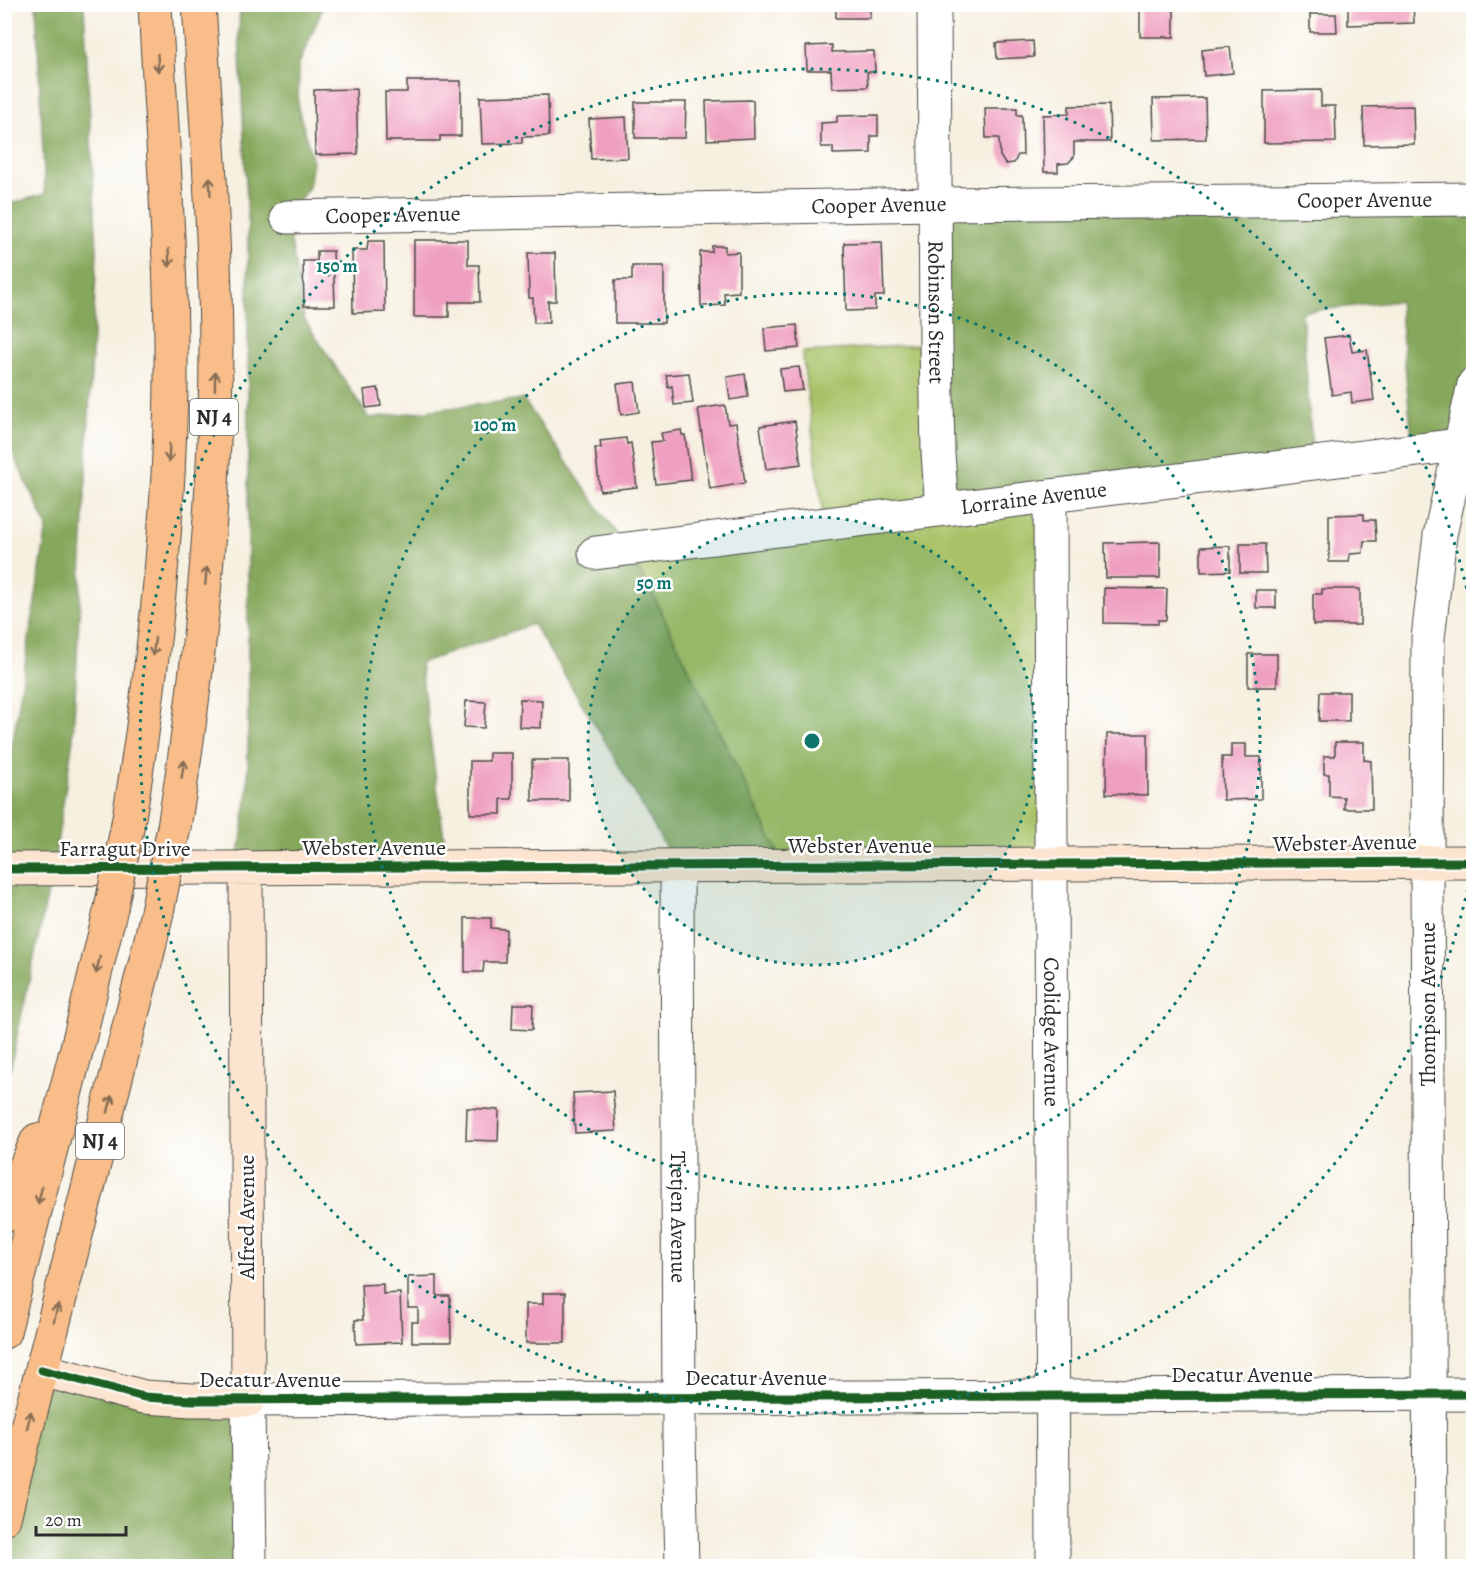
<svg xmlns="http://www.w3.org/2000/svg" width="1478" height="1571" font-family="Alegreya,serif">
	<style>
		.green { fill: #a9c267; stroke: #6a7649; stroke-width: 1.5 }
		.forest { fill: #86a85c; stroke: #586a44; stroke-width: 1.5 }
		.building { fill: #ef9fbf }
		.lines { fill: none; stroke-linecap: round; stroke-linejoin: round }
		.street-casing { stroke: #494946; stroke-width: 35 }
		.secondary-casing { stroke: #494946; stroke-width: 35 }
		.highway-casing { stroke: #494946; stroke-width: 35 }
		.street { stroke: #fff; stroke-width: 33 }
		.secondary { stroke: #fce5d0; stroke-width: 33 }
		.highway { stroke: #f8bd89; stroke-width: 33 }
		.highway-bridge-casing { stroke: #494946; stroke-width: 35; stroke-linecap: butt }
		.highway-bridge { stroke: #f8bd89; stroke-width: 33 }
		.cycleway-casing { stroke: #fff; stroke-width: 13 }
		.cycleway { stroke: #1b5e20; stroke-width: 9 }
		.oneway { stroke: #876d55 }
		.ring { fill: none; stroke: #0f766e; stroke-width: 3; stroke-dasharray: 3 6 }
		.labels { text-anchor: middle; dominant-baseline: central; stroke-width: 5; stroke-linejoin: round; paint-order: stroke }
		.shield { fill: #fff; stroke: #6b6b6b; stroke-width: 1.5 }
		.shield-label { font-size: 21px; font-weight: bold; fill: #2b2b2b }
		.street-label { font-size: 22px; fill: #2b2b2b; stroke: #fff }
		.centre { fill: #0f766e; stroke: #fff; stroke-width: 3 }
		.ring-label { font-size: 18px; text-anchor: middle; font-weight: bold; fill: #0f766e; stroke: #fff; stroke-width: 5; stroke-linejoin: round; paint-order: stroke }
	</style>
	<rect width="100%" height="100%" fill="#fff"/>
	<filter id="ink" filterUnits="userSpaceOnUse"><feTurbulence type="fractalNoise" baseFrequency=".0167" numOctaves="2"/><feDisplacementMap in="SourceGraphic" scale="12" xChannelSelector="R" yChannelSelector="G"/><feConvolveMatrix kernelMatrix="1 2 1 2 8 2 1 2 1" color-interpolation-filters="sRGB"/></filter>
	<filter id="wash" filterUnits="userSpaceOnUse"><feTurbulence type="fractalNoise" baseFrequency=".008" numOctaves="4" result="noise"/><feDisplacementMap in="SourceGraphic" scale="24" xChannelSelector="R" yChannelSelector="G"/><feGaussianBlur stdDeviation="1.35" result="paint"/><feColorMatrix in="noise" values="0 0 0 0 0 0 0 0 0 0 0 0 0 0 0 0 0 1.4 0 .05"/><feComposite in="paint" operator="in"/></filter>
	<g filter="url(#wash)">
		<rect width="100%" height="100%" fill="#f6f0e0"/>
		<path class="green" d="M 936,344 L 1050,496 L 1052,865 L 784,865 L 652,593 L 627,549 L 824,524 L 802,352 Z"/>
		<path class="forest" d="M 36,5 L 84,5 L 97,252 L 73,739 L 53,869 L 5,1092 L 5,791 L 47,526 L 12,452 L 5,449 L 5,205 L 45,194 Z
			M 240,5 L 324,5 L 299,64 L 298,108 L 313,161 L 309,187 L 287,217 L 304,319 L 369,418 L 523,399 L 627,549 L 652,593 L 784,865 L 677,867 L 603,738 L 533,624 L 420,663 L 448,867 L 237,868 L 248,791 L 248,224 L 239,34 Z
			M 1473,199 L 1474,384 L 1459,445 L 1413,450 L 1399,301 L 1302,312 L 1313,463 L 942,509 L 934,204 Z
			M 42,1370 L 248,1400 L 250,1566 L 5,1566 L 5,1518 Z"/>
		<g id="blocks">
			<path class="building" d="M 836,4 L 870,4 L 870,18 L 836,18 Z
				M 1348,4 L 1413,4 L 1414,23 L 1348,25 Z
				M 1140,9 L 1174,9 L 1174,37 L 1140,37 Z
				M 1310,14 L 1336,14 L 1337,32 L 1310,32 Z
				M 1033,41 L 1034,57 L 997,59 L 996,43 Z
				M 832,45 L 832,52 L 874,51 L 875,72 L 867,72 L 868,87 L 832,88 L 831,70 L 807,70 L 806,46 Z
				M 1230,47 L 1233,73 L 1204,76 L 1202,50 Z
				M 407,81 L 461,81 L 461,136 L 440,136 L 440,141 L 386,141 L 385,92 L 407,92 Z
				M 356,89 L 358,154 L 315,155 L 314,90 Z
				M 1321,90 L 1321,106 L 1335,106 L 1336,142 L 1264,143 L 1264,91 Z
				M 548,95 L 549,136 L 522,137 L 522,143 L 482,144 L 480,97 Z
				M 1205,98 L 1206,139 L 1154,140 L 1153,99 Z
				M 753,100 L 754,138 L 707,140 L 706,101 Z
				M 635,102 L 686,102 L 685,138 L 635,138 Z
				M 1109,105 L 1110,142 L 1074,142 L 1074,157 L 1068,163 L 1058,164 L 1058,172 L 1044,172 L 1043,115 L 1069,114 L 1069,106 Z
				M 1413,106 L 1414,144 L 1364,145 L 1363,107 Z
				M 985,108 L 1017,108 L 1017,115 L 1022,115 L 1023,155 L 1018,155 L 1014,163 L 1005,164 L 1000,156 L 999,138 L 986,138 Z
				M 878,115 L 878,136 L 871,136 L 871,153 L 833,154 L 833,147 L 821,147 L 821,123 L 837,122 L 837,116 Z
				M 626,117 L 628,158 L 591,159 L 589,119 Z
				M 414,240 L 468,240 L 468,265 L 479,265 L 480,302 L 449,302 L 449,317 L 414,317 Z
				M 368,241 L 384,241 L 385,312 L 353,313 L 352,250 L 367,250 Z
				M 882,242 L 884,296 L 875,296 L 875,310 L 846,311 L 844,243 Z
				M 712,246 L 725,246 L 725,253 L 739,252 L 739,292 L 724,293 L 725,305 L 701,306 L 700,252 L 712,252 Z
				M 317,251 L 333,251 L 335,306 L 304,306 L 303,261 L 317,261 Z
				M 528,253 L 555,253 L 556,301 L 548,301 L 549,323 L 534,323 L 533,298 L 529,298 Z
				M 632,266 L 664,266 L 664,323 L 615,323 L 615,280 L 632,280 Z
				M 797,325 L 799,348 L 766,351 L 764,328 Z
				M 1349,335 L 1352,352 L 1367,350 L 1374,400 L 1352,403 L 1351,392 L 1332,395 L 1324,338 Z
				M 799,367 L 803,390 L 783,392 L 780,369 Z
				M 689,373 L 693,403 L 674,405 L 672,386 L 668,387 L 666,375 Z
				M 745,374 L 748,397 L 730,400 L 727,377 Z
				M 635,382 L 639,412 L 621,415 L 617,384 Z
				M 378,388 L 381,406 L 366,408 L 364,390 Z
				M 725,405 L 728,424 L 736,423 L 745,483 L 710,489 L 698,409 Z
				M 795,421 L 801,464 L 766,469 L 760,426 Z
				M 681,430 L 682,435 L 685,435 L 691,480 L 656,484 L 651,442 L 663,441 L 661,433 Z
				M 626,438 L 627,444 L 631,443 L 637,487 L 600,491 L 595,448 L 601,448 L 600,441 Z
				M 1364,514 L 1364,520 L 1375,520 L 1376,541 L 1364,541 L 1363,553 L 1350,554 L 1349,562 L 1329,562 L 1329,515 Z
				M 1160,542 L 1160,578 L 1106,578 L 1105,543 Z
				M 1240,544 L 1265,544 L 1266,573 L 1240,573 Z
				M 1230,546 L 1230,571 L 1201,572 L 1201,547 Z
				M 1104,588 L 1167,589 L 1166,620 L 1158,620 L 1158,624 L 1104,623 Z
				M 1322,589 L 1360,589 L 1360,625 L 1313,625 L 1313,594 L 1322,594 Z
				M 1256,590 L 1276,590 L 1276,608 L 1256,608 Z
				M 1248,654 L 1277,654 L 1277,687 L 1248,687 Z
				M 1320,692 L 1349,692 L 1349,721 L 1319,721 Z
				M 520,699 L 542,700 L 541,728 L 519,727 Z
				M 466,701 L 486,702 L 484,728 L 464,727 Z
				M 1107,734 L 1148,734 L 1148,795 L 1106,794 Z
				M 1335,742 L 1364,742 L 1364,760 L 1371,761 L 1372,809 L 1344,809 L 1344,797 L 1329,796 L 1329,774 L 1324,774 L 1324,756 L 1335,756 Z
				M 1231,744 L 1246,744 L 1246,757 L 1261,757 L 1261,799 L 1223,800 L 1222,757 L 1231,757 Z
				M 489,753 L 512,753 L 512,799 L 501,799 L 501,814 L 470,814 L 470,761 L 489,761 Z
				M 532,760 L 569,760 L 569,801 L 532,801 Z
				M 465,918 L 491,918 L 491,928 L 506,929 L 505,962 L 484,962 L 483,972 L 465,972 Z
				M 513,1004 L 533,1004 L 532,1030 L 512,1029 Z
				M 613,1091 L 616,1131 L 575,1133 L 573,1093 Z
				M 467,1108 L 499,1110 L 498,1141 L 466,1140 Z
				M 437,1276 L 437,1296 L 450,1296 L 451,1342 L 412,1342 L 412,1322 L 418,1322 L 418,1308 L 408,1308 L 408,1277 Z
				M 383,1284 L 383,1294 L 400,1293 L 402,1342 L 356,1344 L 355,1320 L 363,1320 L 361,1285 Z
				M 543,1293 L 565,1293 L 565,1343 L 526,1343 L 526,1304 L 543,1304 Z"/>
		</g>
	</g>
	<g filter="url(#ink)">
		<use href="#blocks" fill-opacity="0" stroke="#494946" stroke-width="1.5"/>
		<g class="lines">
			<g class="street-casing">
				<g id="street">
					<path id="s1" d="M 934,4 L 936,344 L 938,453 L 942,509"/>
					<path id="s2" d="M 287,217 L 934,204 L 1474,199"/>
					<path id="s3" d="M 1050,496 L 1053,1566"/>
					<path id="s4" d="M 595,553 L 1474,443"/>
					<path id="s5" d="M 677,867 L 679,1435 L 682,1566"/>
					<path d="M 250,1566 L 248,1400 L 1474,1394"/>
					<path d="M 1430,1566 L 1427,861 L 1428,638 L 1440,535 L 1474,384"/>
				</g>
			</g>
			<g class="secondary-casing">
				<path id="secondary" d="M 4,869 L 1474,862
					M 42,1370 L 144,1397 L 192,1400 L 248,1400 L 246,867"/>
			</g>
			<g class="highway-casing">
				<path id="highway" d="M 128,824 C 150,692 166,560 170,427 C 175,286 162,145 155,4
					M 174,827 C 200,667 216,506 216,344 C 215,231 206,117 199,4
					M 4,1216 L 37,1140
					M 4,1332 L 80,1036 L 111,908
					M 4,1518 L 148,952 L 157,912"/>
			</g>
			<use href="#street" class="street"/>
			<use href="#secondary" class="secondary"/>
			<use href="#highway" class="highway"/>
			<g class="highway-bridge-casing">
				<path id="highway-bridge" d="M 111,908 L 128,824
					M 157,912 L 174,827"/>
			</g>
			<use href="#highway-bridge" class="highway-bridge"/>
			<g class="cycleway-casing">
				<path id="cycleway" d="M 4,869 L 1474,862
					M 42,1370 L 144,1397 L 192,1400 L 1474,1394"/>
			</g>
			<use href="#cycleway" class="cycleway"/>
		</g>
		<defs><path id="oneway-shaft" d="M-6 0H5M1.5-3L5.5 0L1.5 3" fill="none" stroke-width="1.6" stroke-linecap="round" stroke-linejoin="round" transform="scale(1.5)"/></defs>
		<g class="oneway">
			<use href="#oneway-shaft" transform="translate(158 63) rotate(87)"/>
			<use href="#oneway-shaft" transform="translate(210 186) rotate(-93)"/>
			<use href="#oneway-shaft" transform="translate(169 258) rotate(87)"/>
			<use href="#oneway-shaft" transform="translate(215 381) rotate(-89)"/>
			<use href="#oneway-shaft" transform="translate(169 453) rotate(92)"/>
			<use href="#oneway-shaft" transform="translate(206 576) rotate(-85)"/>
			<use href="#oneway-shaft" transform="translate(154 647) rotate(96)"/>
			<use href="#oneway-shaft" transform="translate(183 769) rotate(-81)"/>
			<use href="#oneway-shaft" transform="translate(98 965) rotate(103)"/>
			<use href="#oneway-shaft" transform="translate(110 1104) rotate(-76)"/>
			<use href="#oneway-shaft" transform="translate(40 1195) rotate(104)"/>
			<use href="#oneway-shaft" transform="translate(56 1313) rotate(-76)"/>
			<use href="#oneway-shaft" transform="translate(29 1420) rotate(-76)"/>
		</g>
	</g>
	<circle cx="812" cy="741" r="224" fill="#0f766e" fill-opacity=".12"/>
	<g class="ring">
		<circle cx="812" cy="741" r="224"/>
		<circle cx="812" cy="741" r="448"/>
		<path d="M1473 863A672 672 0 1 1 1473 619"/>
	</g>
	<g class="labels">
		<g class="shield">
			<rect x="190" y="399" width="48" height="36" rx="4.5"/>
			<rect x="76" y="1123" width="48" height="36" rx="4.5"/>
		</g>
		<g class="shield-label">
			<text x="214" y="417">NJ 4</text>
			<text x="100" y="1141">NJ 4</text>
		</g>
		<g class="street-label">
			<text stroke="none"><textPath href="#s2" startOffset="1078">Cooper Avenue</textPath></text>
			<text stroke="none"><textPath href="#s2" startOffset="592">Cooper Avenue</textPath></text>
			<text stroke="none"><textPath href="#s2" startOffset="106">Cooper Avenue</textPath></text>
			<text stroke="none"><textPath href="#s1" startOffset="308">Robinson Street</textPath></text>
			<text stroke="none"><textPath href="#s4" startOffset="442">Lorraine Avenue</textPath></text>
			<text transform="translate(1345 843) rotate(-1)">Webster Avenue</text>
			<text x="860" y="846">Webster Avenue</text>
			<text x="374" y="848">Webster Avenue</text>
			<text x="125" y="849">Farragut Drive</text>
			<text transform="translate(1428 1004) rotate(-90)">Thompson Avenue</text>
			<text stroke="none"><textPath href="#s3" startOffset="536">Coolidge Avenue</textPath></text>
			<text transform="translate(247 1217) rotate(-90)">Alfred Avenue</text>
			<text stroke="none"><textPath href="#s5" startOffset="350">Tietjen Avenue</textPath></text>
			<text x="1242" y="1375">Decatur Avenue</text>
			<text x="756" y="1378">Decatur Avenue</text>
			<text x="270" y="1380">Decatur Avenue</text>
		</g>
	</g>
	<circle cx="812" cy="741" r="9" class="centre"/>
	<g class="ring-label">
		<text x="337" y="272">150 m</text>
		<text x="495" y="431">100 m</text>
		<text x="654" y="589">50 m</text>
	</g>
	<rect width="1478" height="1571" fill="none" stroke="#fff" stroke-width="24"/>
	<path d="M36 1526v9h90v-9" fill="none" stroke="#2b2b2b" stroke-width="3"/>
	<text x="45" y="1526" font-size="18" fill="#2b2b2b" stroke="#ffffff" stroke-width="4.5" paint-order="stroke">20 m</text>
</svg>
